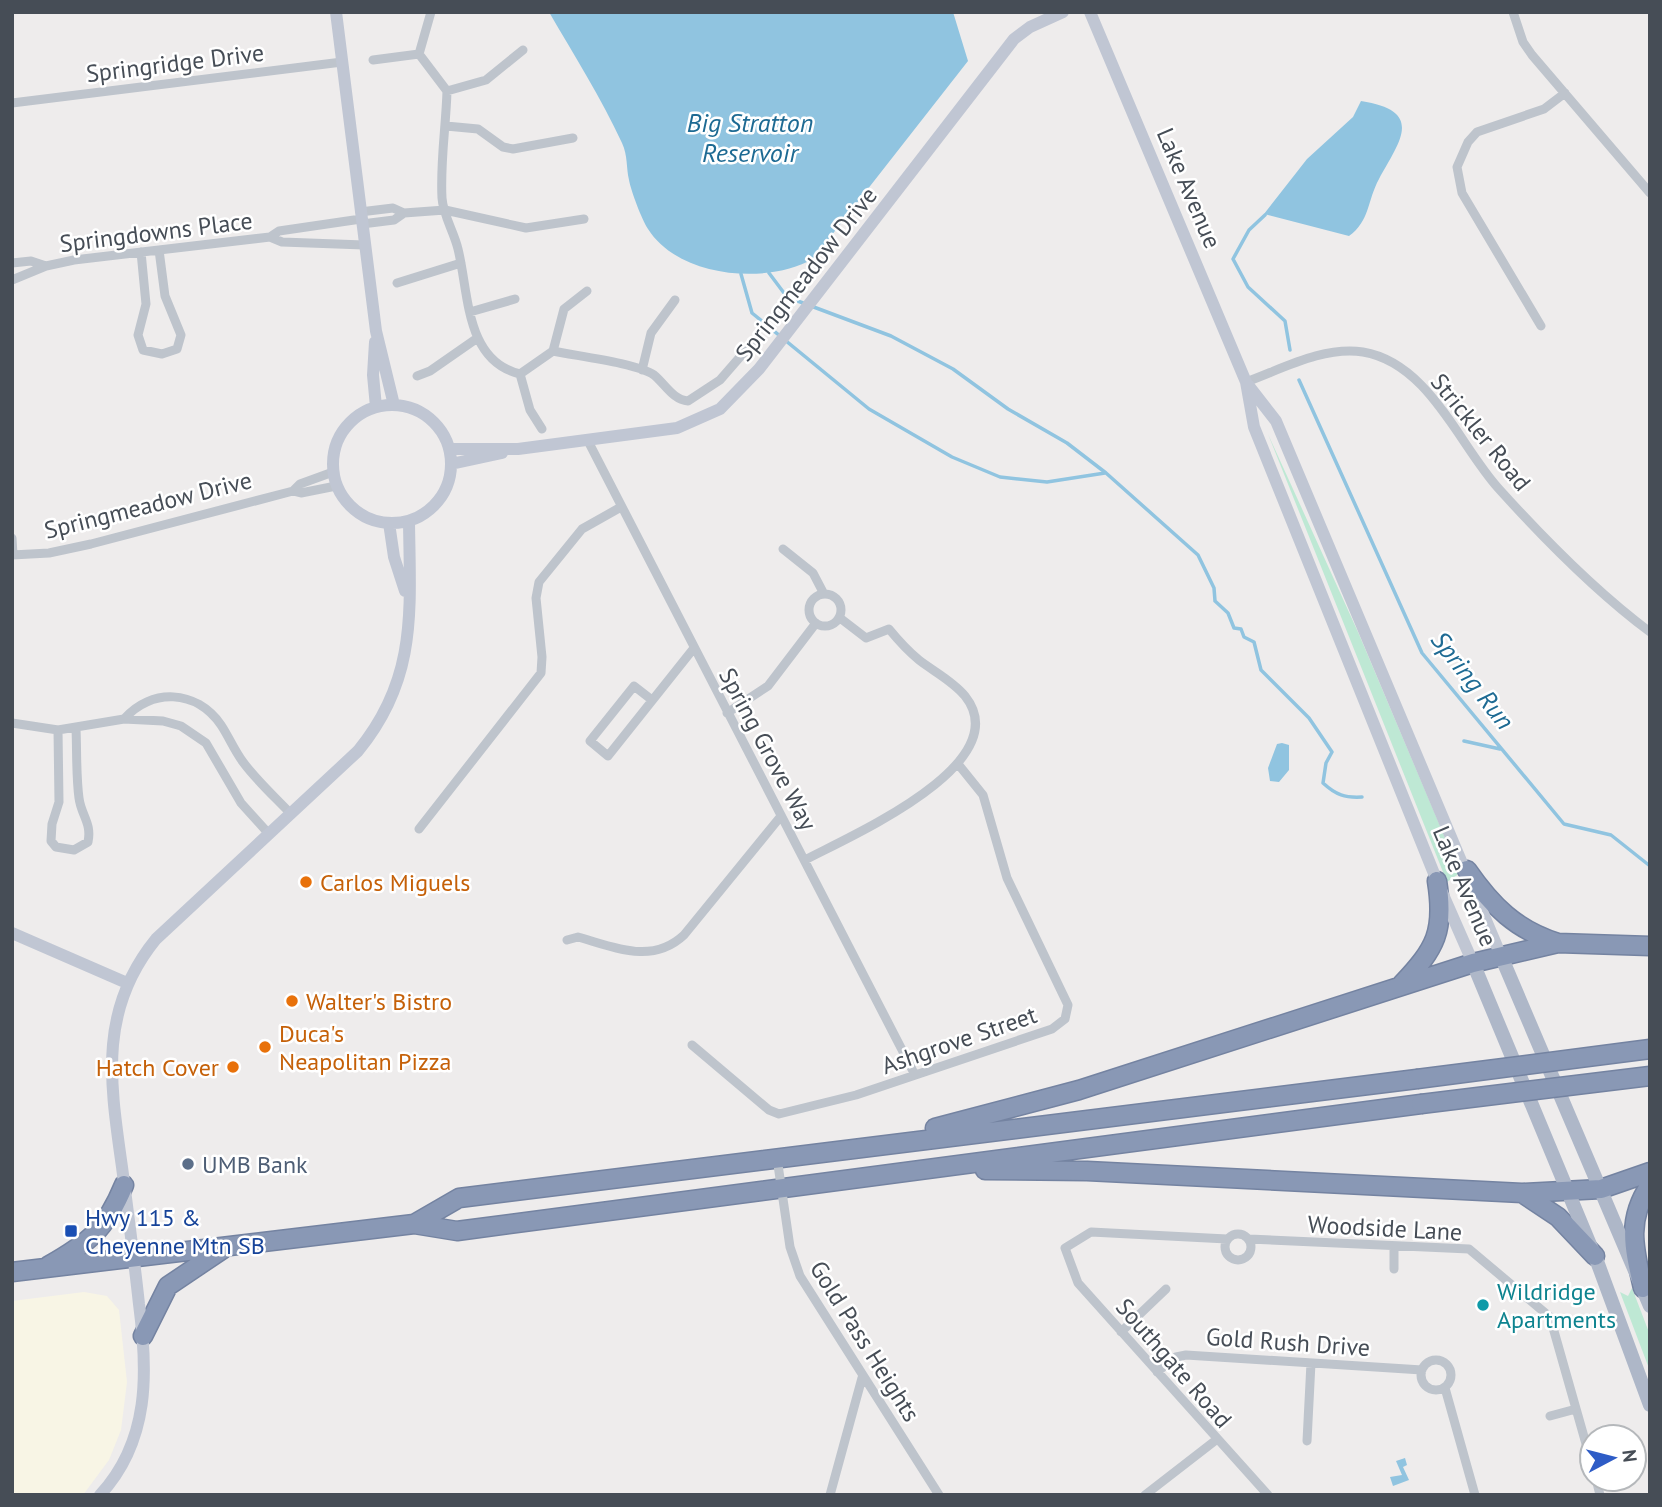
<svg xmlns="http://www.w3.org/2000/svg" width="1662" height="1507" font-family="'PT Sans',sans-serif">
	<style>
		.commercial { fill: #f8f5e5 }
		.green { fill: #bee8d4 }
		.water { fill: #90c4e0 }
		.lines { fill: none; stroke-linecap: round; stroke-linejoin: round }
		.stream { stroke: #90c4e0; stroke-width: 3.5 }
		.highway-casing { stroke: #7483a1; stroke-width: 21 }
		.street { stroke: #bec4cc; stroke-width: 9 }
		.secondary { stroke: #c0c6d3; stroke-width: 12 }
		.primary { stroke: #aeb7c8; stroke-width: 14 }
		.highway { stroke: #8998b5; stroke-width: 18 }
		.highway-bridge-casing { stroke: #7483a1; stroke-width: 21; stroke-linecap: butt }
		.highway-bridge { stroke: #8998b5; stroke-width: 18 }
		.food-dot { fill: #e8710a; stroke: #fff; stroke-width: 2.5 }
		.service-dot { fill: #5c6f8a; stroke: #fff; stroke-width: 2.5 }
		.transit-dot { fill: #1a4fb4; stroke: #fff; stroke-width: 2.5 }
		.culture-dot { fill: #0f9aa8; stroke: #fff; stroke-width: 2.5 }
		.labels { text-anchor: middle; dominant-baseline: central; stroke-width: 5; stroke-linejoin: round; paint-order: stroke }
		.street-label { font-size: 24px; fill: #464d56; stroke: #fff }
		.food-label { font-size: 24px; fill: #c56008; stroke: #fff; text-anchor: start }
		.service-label { font-size: 24px; fill: #4e5e75; stroke: #fff; text-anchor: start }
		.transit-label { font-size: 24px; fill: #164399; stroke: #fff; text-anchor: start }
		.culture-label { font-size: 24px; fill: #0d838f; stroke: #fff; text-anchor: start }
		.water-label { font-size: 26px; font-style: italic; fill: #1d6a93; stroke: #fff }
	</style>
	<rect width="100%" height="100%" fill="#eeecec"/>
	<path class="commercial" d="M 84,1292 L 107,1296 L 119,1310 L 127,1382 L 121,1430 L 109,1460 L 83,1495 L 12,1495 L 12,1301 Z"/>
	<path class="green" d="M 1268,434 L 1358,632 L 1460,873 L 1447,882 Z
		M 1632,1288 L 1650,1335 L 1650,1371 L 1620,1292 L 1628,1296 Z"/>
	<path class="water" d="M 549,12 L 953,12 L 968,61 L 813,259 C 767,285 679,278 648,229 C 642,220 631,191 629,180 C 626,167 628,156 622,143 C 601,98 574,55 549,12 Z
		M 1361,101 C 1426,111 1399,142 1379,179 C 1367,201 1370,221 1349,236 L 1264,214 L 1307,159 L 1353,117 Z
		M 1282,743 L 1289,745 L 1289,770 L 1279,782 L 1270,781 L 1268,768 L 1277,744 Z
		M 1405,1458 L 1407,1465 L 1403,1467 L 1409,1480 L 1393,1486 L 1390,1477 L 1402,1475 L 1396,1461 Z"/>
	<g class="lines">
		<path class="stream" d="M 1265,215 L 1249,230 L 1233,259 L 1248,287 L 1285,321 L 1290,350
			M 769,273 L 787,297 L 891,336 L 953,369 L 1008,409 L 1067,443 L 1106,473 L 1198,555 L 1214,588 L 1215,601 L 1228,613 L 1234,628 L 1241,629 L 1244,637 L 1254,642 L 1261,670 L 1309,718 L 1332,752 L 1326,763 L 1323,783 C 1336,795 1345,798 1362,797
			M 741,274 L 752,313 L 869,409 L 952,457 L 1000,477 L 1047,482 L 1105,473
			M 1299,380 L 1422,653 L 1564,824 L 1611,835 L 1650,866
			M 1464,741 L 1500,749"/>
		<g class="highway-casing">
			<path id="highway" d="M 1467,870 C 1492,906 1516,930 1558,943
				M 1402,984 C 1436,948 1445,931 1437,881
				M 935,1128 L 1079,1090 L 1473,963 L 1558,943 L 1650,946
				M 985,1170 L 1087,1171 L 1522,1193 L 1601,1189 L 1650,1172
				M 1522,1193 L 1558,1217 L 1595,1256
				M 414,1224 L 459,1198 L 1417,1079
				M 48,1266 C 89,1243 106,1229 124,1185
				M 12,1272 L 414,1224 L 457,1231 L 1421,1104
				M 1643,1288 C 1634,1249 1626,1220 1650,1185
				M 143,1336 L 168,1286 L 223,1249"/>
		</g>
		<path class="street" d="M 1513,12 L 1523,42 L 1532,55 L 1650,193
			M 419,54 L 431,12
			M 373,60 L 419,54 L 447,91 C 446,126 440,163 442,198 C 443,215 454,232 458,249 C 469,293 465,361 520,374 L 553,351 C 576,356 637,363 654,375 C 665,384 673,400 688,401 L 720,380 L 753,342
			M 447,91 L 486,80 L 523,50
			M 12,103 L 342,62
			M 446,126 L 478,129 L 503,147 L 513,149 L 573,138
			M 360,212 L 393,208 L 404,213 L 445,210 L 526,228 L 584,219
			M 362,224 L 394,220 L 404,213
			M 270,237 L 279,231 L 361,219
			M 141,252 L 146,304 L 138,335 L 143,350 L 162,354 L 177,349 L 181,335 L 165,296 L 159,250
			M 12,263 L 31,261 L 46,266
			M 12,280 L 46,266 L 74,260 L 270,237 L 282,242 L 364,245
			M 397,283 L 461,263
			M 470,312 L 515,299
			M 1541,326 L 1462,193 L 1457,167 L 1468,142 L 1477,132 L 1544,109 L 1565,93
			M 553,351 L 564,309 L 587,291
			M 642,370 L 651,333 L 675,300
			M 520,374 L 530,410 L 542,429
			M 417,376 L 430,371 L 476,339
			M 1246,382 C 1282,369 1323,346 1363,352 C 1429,363 1459,445 1499,489 C 1545,540 1595,591 1650,632
			M 588,441 L 915,1075
			M 293,491 L 300,484 L 333,472
			M 12,538 L 13,555
			M 783,549 L 813,573 L 824,594
			M 12,555 L 49,553 L 91,544 L 293,491 L 301,493 L 336,486
			M809 610a16 16 0 1 1 32 0a16 16 0 1 1-32 0Z
			M 652,700 L 634,686 L 590,741 L 608,756 L 694,648
			M 727,713 L 768,686 L 816,623
			M 124,719 C 151,688 196,689 221,725 C 229,737 234,750 243,762 C 257,781 275,797 291,814
			M 12,723 L 58,730 L 124,719 L 163,721 L 181,726 L 206,743 L 241,803 L 269,834
			M 58,730 L 59,802 L 52,824 L 51,841 L 56,847 L 74,850 L 88,842 C 92,823 81,815 79,798 C 76,776 77,752 76,729
			M 419,829 L 541,673 L 542,657 L 536,598 L 539,582 L 582,529 L 621,507
			M 805,860 C 848,837 1019,764 965,696 C 953,681 933,671 919,660 C 908,651 898,640 889,629 L 866,638 L 840,618
			M 567,940 L 578,937 C 614,947 652,965 684,935 L 781,816
			M 692,1045 L 769,1110 L 779,1114 L 856,1095 L 1052,1029 L 1065,1019 L 1068,1005 L 1007,878 L 983,795 L 958,764
			M 777,1158 L 790,1247 L 800,1276 L 939,1495
			M1225 1247a13 13 0 1 1 26 0a13 13 0 1 1-26 0Z
			M 1227,1239 L 1091,1232 L 1065,1248 L 1078,1283 L 1268,1495
			M 1249,1239 L 1469,1249 L 1550,1317 L 1592,1465
			M 1394,1269 L 1394,1246
			M 1121,1332 L 1166,1289
			M1421 1375a15 15 0 1 1 30 0a15 15 0 1 1-30 0Z
			M 1157,1372 L 1176,1357 L 1186,1355 L 1422,1370
			M 1445,1388 L 1475,1495
			M 1550,1416 L 1576,1409
			M 1307,1441 L 1311,1363
			M 1596,1479 L 1600,1495
			M 830,1495 L 862,1378
			M 1145,1495 L 1216,1440"/>
		<path class="secondary" d="M 336,12 L 376,331 L 394,405
			M 1090,12 L 1246,382 L 1254,427 L 1437,881 L 1473,963
			M 375,342 L 373,375 L 376,407
			M 1248,385 L 1276,421 L 1501,956
			M333 464a59 59 0 1 1 118 0a59 59 0 1 1-118 0Z
			M 449,449 L 518,449 L 677,428 L 720,409 L 759,369 L 1014,39 L 1030,27 L 1063,12
			M 451,464 L 502,453
			M 389,523 L 394,557 L 405,591
			M 12,933 L 127,983
			M 100,1495 C 150,1441 148,1372 139,1304 C 134,1258 128,1213 122,1167 C 110,1082 98,1010 156,939 L 358,751 C 418,678 410,610 409,521"/>
		<path class="primary" d="M 1501,956 L 1650,1306
			M 1473,963 L 1598,1264 L 1650,1405"/>
		<use href="#highway" class="highway"/>
		<g class="highway-bridge-casing">
			<path id="highway-bridge" d="M 1417,1079 L 1650,1049
				M 1421,1104 L 1650,1076"/>
		</g>
		<use href="#highway-bridge" class="highway-bridge"/>
	</g>
	<g class="food-dot">
		<circle cx="306" cy="882" r="7"/>
		<circle cx="292" cy="1001" r="7"/>
		<circle cx="265" cy="1047" r="7"/>
		<circle cx="233" cy="1067" r="7"/>
	</g>
	<circle class="service-dot" cx="188" cy="1164" r="7"/>
	<rect class="transit-dot" x="64" y="1224" width="14" height="14" rx="3.5"/>
	<circle class="culture-dot" cx="1483" cy="1305" r="7"/>
	<g class="labels">
		<g class="street-label">
			<text transform="translate(175 63) rotate(-7)">Springridge Drive</text>
			<text transform="translate(1189 188) rotate(67)">Lake Avenue</text>
			<text transform="translate(156 232) rotate(-7)">Springdowns Place</text>
			<text transform="translate(806 274) rotate(-52)">Springmeadow Drive</text>
			<text transform="translate(1481 432) rotate(51)">Strickler Road</text>
			<text transform="translate(148 505) rotate(-14)">Springmeadow Drive</text>
			<text transform="translate(768 749) rotate(62)">Spring Grove Way</text>
			<text transform="translate(1465 886) rotate(67)">Lake Avenue</text>
			<text transform="translate(959 1040) rotate(-19)">Ashgrove Street</text>
			<text transform="translate(1385 1228) rotate(3)">Woodside Lane</text>
			<text transform="translate(865 1341) rotate(58)">Gold Pass Heights</text>
			<text transform="translate(1288 1342) rotate(4)">Gold Rush Drive</text>
			<text transform="translate(1174 1363) rotate(49)">Southgate Road</text>
		</g>
		<g class="food-label">
			<text x="320" y="882">Carlos Miguels</text>
			<text x="306" y="1001">Walter's Bistro</text>
			<text x="279" y="1033">Duca's<tspan x="279" dy="28">Neapolitan Pizza</tspan></text>
			<text x="219" y="1067" text-anchor="end">Hatch Cover</text>
		</g>
		<g class="service-label">
			<text x="202" y="1164">UMB Bank</text>
		</g>
		<g class="transit-label">
			<text x="85" y="1217">Hwy 115 &amp;<tspan x="85" dy="28">Cheyenne Mtn SB</tspan></text>
		</g>
		<g class="culture-label">
			<text x="1497" y="1291">Wildridge<tspan x="1497" dy="28">Apartments</tspan></text>
		</g>
		<g class="water-label">
			<text x="750" y="122">Big Stratton<tspan x="750" dy="30">Reservoir</tspan></text>
			<text transform="translate(1473 680) rotate(52)">Spring Run</text>
		</g>
	</g>
	<rect width="1662" height="1507" fill="none" stroke="#464d56" stroke-width="28"/>
	<g transform="translate(1613 1458) rotate(83)"><circle r="33" fill="#ffffff" stroke="#b5b8bb" stroke-width="2"/>
	<path d="M0-5L12 26L0 18L-12 26Z" fill="#2e5cc6"/>
	<text y="-10" font-size="19" font-weight="bold" text-anchor="middle" fill="#464d56">N</text>
	</g>
</svg>
